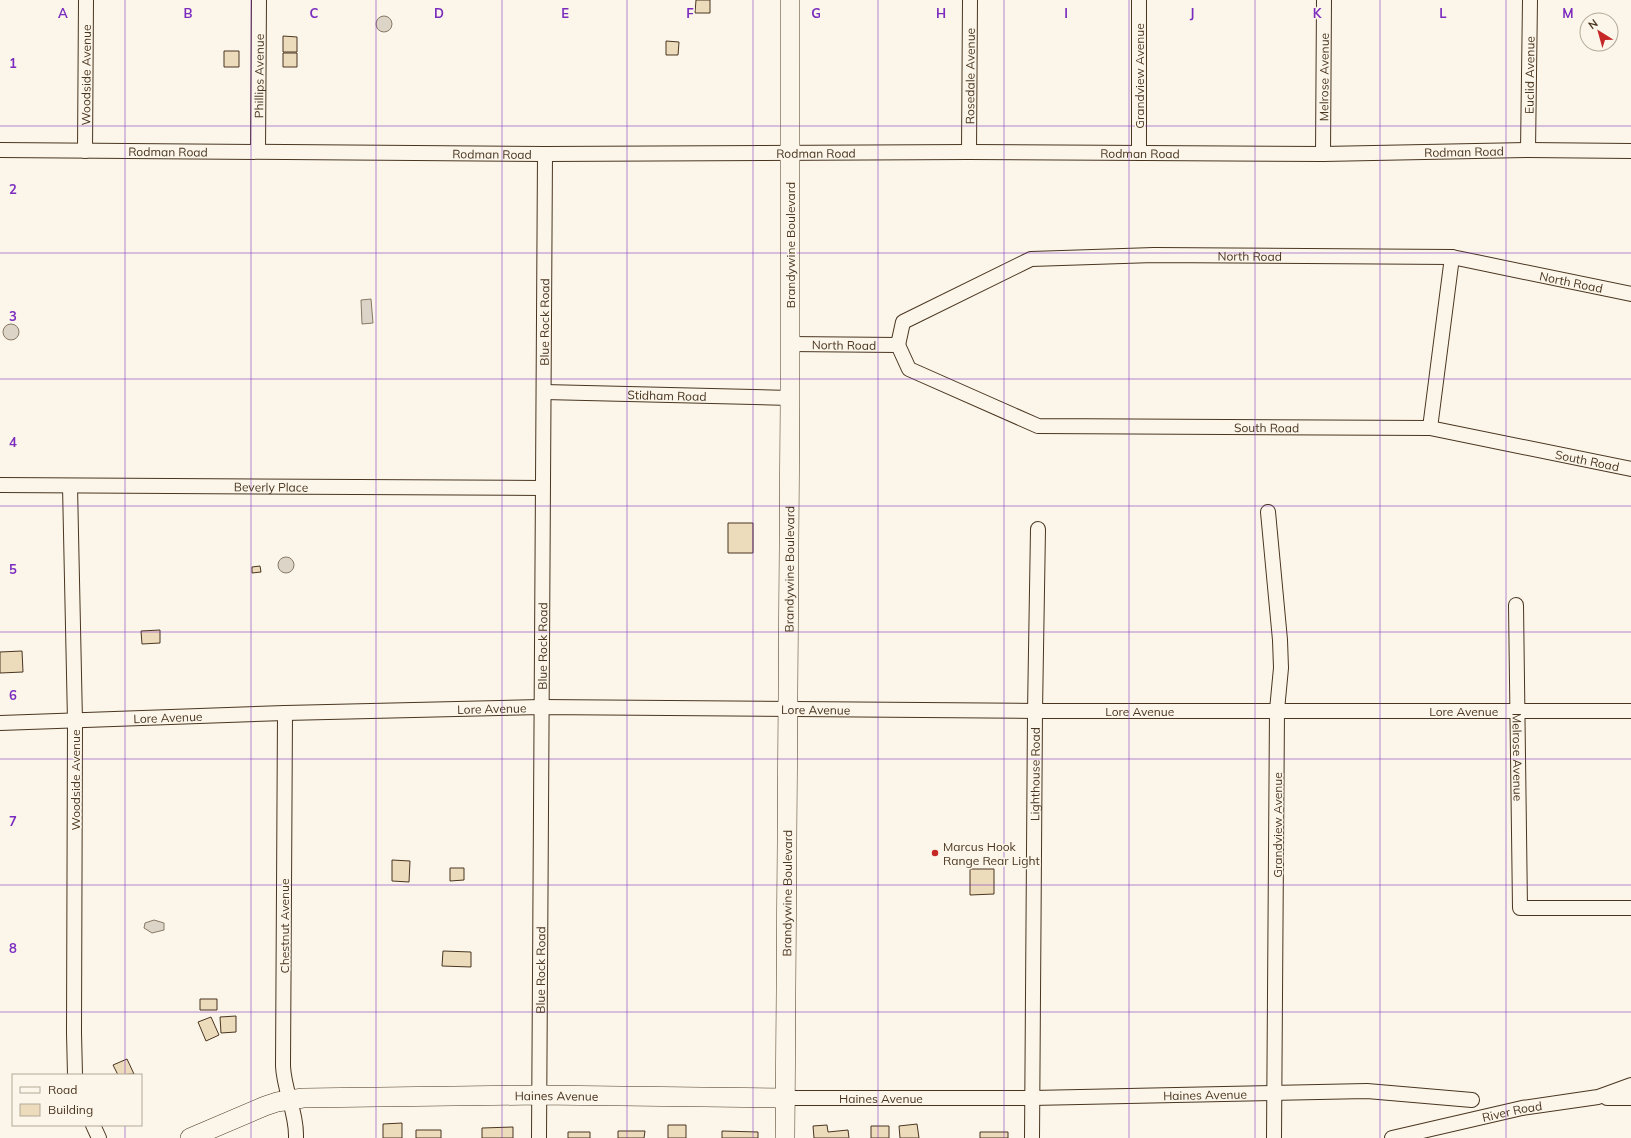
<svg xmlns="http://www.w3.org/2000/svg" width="1631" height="1138" font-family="Mulish,sans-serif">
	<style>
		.water { fill: #dcd4c6; stroke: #887966 }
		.building { fill: #ecdcbc; stroke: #4a3520 }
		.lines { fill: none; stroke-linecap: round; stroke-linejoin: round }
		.street-casing { stroke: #4a3520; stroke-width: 16 }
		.secondary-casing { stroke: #4a3520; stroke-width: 20 }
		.street { stroke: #fbf6e9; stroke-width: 14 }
		.secondary { stroke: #fbf6e9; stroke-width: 19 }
		.grid { fill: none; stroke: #7b2cbf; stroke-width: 1; stroke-opacity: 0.55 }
		.poi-dot { fill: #c62828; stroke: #fbf6e9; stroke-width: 1.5 }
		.labels { text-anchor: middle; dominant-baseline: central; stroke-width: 3; stroke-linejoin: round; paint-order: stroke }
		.street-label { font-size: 12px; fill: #4a3520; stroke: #fbf6e9 }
		.poi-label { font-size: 12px; fill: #4a3520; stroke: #fbf6e9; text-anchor: start }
		.grid-label { font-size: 13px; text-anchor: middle; font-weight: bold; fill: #7b2cbf; stroke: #fbf6e9; stroke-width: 3; stroke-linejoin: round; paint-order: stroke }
	</style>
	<rect width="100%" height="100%" fill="#fbf6e9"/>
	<path class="water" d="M376 24a8 8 0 1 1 16 0a8 8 0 1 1-16 0Z
		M 371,299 L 373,323 L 362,324 L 361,300 Z
		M3 332a8 8 0 1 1 16 0a8 8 0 1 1-16 0Z
		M278 565a8 8 0 1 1 16 0a8 8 0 1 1-16 0Z
		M 154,920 L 164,923 L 164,930 L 152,933 L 144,928 L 145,923 Z"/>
	<path class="building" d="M 696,0 L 710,0 L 710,13 L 695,13 Z
		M 283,36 L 297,37 L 297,52 L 283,52 Z
		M 666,41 L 679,42 L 678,55 L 666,55 Z
		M 224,51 L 239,51 L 239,67 L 224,67 Z
		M 283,53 L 297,53 L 297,67 L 283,67 Z
		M 728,523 L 753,523 L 753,553 L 728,553 Z
		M 260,566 L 261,572 L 252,573 L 252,567 Z
		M 160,630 L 160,643 L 142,644 L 141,631 Z
		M 22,651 L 23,672 L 0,673 L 0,652 Z
		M 392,860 L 410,861 L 409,882 L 392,881 Z
		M 450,868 L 464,868 L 464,880 L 450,881 Z
		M 970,869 L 994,869 L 994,894 L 970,895 Z
		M 443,951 L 471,952 L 471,967 L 442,966 Z
		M 200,999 L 217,999 L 217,1010 L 200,1010 Z
		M 236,1016 L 236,1032 L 221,1033 L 220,1017 Z
		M 211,1017 L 219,1035 L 206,1041 L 198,1022 Z
		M 127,1059 L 134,1074 L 118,1075 L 113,1065 Z
		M 402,1123 L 402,1138 L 383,1138 L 383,1124 Z
		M 917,1124 L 919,1138 L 900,1138 L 899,1126 Z
		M 668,1125 L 686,1125 L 686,1138 L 668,1138 Z
		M 827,1125 L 828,1132 L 848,1130 L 849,1138 L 814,1138 L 813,1126 Z
		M 871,1126 L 889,1126 L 889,1138 L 871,1138 Z
		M 513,1127 L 513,1138 L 482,1138 L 482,1128 Z
		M 416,1130 L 441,1130 L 441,1138 L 416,1138 Z
		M 618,1131 L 645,1131 L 644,1138 L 618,1138 Z
		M 722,1131 L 758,1132 L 758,1138 L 722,1138 Z
		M 568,1132 L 590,1132 L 590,1138 L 568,1138 Z
		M 980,1132 L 1008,1132 L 1008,1138 L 980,1138 Z"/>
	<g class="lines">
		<g class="street-casing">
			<g id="street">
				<path id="s1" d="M 0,150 L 545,154 L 969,152 L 1323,154 L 1528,150 L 1631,151"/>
				<path id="s2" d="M 1528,150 L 1530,0"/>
				<path id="s3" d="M 85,151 L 86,0"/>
				<path id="s4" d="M 258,151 L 259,0"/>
				<path id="s5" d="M 969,152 L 970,0"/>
				<path d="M 1139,153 L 1139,0"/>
				<path id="s6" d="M 1323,154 L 1324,0"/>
				<path id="s7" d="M 789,344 L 898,345 L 903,322 L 1031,259 L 1154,255 L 1452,257 L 1631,294"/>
				<path id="s8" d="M 898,345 L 909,369 L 1038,426 L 1430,428 L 1631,469"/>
				<path id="s9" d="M 544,392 L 790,398"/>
				<path d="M 1430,428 L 1452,257"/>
				<path id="s10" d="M 0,485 L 542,488"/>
				<path d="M 70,486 L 75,721 L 74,1033 L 75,1075"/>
				<path d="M 1268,512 L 1280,640 L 1281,668 L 1277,710 L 1274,1138"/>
				<path id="s11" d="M 1516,605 L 1520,908 L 1631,908"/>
				<path d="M 285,713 L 283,1066 C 284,1091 297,1113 296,1138"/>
				<path id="s12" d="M 0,723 L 285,713 L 541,707 L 1035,711 L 1631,711"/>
				<path id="s13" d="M 786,1098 L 1032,1098 L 1367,1091 L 1472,1100"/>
				<path d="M 1607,1098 L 1631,1098"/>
				<path d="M 93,1125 L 99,1138"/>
				<path id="s14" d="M 539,1138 L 545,154"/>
				<path id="s15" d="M 1032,1138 L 1035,711 L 1038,529"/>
				<path id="s16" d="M 1392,1138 L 1522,1108 L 1598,1097 L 1631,1085"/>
			</g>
		</g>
		<g class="secondary-casing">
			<g id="secondary">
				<path id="s17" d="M 190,1138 L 265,1106 L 277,1102 L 303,1098 L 539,1095 L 786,1098"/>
				<path id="s18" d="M 785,1138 L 790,398 L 790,0"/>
			</g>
		</g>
		<use href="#street" class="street"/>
		<use href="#secondary" class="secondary"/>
	</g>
	<path class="grid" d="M 125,0 L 125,1075M 251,0 L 251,1138M 376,0 L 376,1138M 502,0 L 502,1138M 627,0 L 627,1138M 753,0 L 753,1138M 878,0 L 878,1138M 1004,0 L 1004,1138M 1129,0 L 1129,1138M 1255,0 L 1255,1138M 1380,0 L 1380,1138M 1506,0 L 1506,1138M 0,126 L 1631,126M 0,253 L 1631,253M 0,379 L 1631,379M 0,506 L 1631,506M 0,632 L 1631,632M 0,759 L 1631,759M 0,885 L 1631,885M 0,1012 L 1631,1012M 125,1125 L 125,1138"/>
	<circle class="poi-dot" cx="935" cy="853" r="4"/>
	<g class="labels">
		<g class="street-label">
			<text stroke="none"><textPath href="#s3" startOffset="76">Woodside Avenue</textPath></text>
			<text stroke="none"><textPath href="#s2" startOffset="75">Euclid Avenue</textPath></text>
			<text stroke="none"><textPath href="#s4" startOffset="75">Phillips Avenue</textPath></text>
			<text stroke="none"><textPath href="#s5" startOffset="76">Rosedale Avenue</textPath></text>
			<text transform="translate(1139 76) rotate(-90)">Grandview Avenue</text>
			<text stroke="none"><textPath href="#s6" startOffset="77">Melrose Avenue</textPath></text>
			<text stroke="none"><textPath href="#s1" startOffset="168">Rodman Road</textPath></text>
			<text stroke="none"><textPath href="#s1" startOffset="1464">Rodman Road</textPath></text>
			<text stroke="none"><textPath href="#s1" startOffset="1140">Rodman Road</textPath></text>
			<text stroke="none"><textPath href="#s1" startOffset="492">Rodman Road</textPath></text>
			<text stroke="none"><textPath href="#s1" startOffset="816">Rodman Road</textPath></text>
			<text transform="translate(790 245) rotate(-90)">Brandywine Boulevard</text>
			<text stroke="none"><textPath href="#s7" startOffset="494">North Road</textPath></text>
			<text stroke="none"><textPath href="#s7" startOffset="818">North Road</textPath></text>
			<text stroke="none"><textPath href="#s14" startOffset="816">Blue Rock Road</textPath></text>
			<text stroke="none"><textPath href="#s7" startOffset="55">North Road</textPath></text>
			<text stroke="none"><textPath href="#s9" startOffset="123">Stidham Road</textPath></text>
			<text stroke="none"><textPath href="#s8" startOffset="396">South Road</textPath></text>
			<text stroke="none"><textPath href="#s8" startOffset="720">South Road</textPath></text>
			<text stroke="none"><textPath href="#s10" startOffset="271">Beverly Place</textPath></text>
			<text stroke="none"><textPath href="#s18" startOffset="569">Brandywine Boulevard</textPath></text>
			<text stroke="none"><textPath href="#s14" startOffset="492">Blue Rock Road</textPath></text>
			<text stroke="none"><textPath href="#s12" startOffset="492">Lore Avenue</textPath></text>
			<text stroke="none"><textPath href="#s12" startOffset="816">Lore Avenue</textPath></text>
			<text stroke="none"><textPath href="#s12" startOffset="1140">Lore Avenue</textPath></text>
			<text stroke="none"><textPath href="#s12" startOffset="1464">Lore Avenue</textPath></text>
			<text stroke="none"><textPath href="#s12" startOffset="168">Lore Avenue</textPath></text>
			<text stroke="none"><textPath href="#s11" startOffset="152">Melrose Avenue</textPath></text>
			<text stroke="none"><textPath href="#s15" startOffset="364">Lighthouse Road</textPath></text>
			<text transform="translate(75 780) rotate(-90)">Woodside Avenue</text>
			<text transform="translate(1277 825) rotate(-90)">Grandview Avenue</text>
			<text stroke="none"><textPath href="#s18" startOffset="245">Brandywine Boulevard</textPath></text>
			<text transform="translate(284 926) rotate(-90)">Chestnut Avenue</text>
			<text stroke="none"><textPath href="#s14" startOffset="168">Blue Rock Road</textPath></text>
			<text stroke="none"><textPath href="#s13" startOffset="419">Haines Avenue</textPath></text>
			<text stroke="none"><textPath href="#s17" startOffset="374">Haines Avenue</textPath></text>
			<text stroke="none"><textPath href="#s13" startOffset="95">Haines Avenue</textPath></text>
			<text stroke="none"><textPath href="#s16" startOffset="123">River Road</textPath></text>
		</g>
		<g class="poi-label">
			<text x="943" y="846">Marcus Hook<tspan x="943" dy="14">Range Rear Light</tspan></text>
		</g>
	</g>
	<g class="grid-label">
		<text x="63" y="18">A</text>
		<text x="188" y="18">B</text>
		<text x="314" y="18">C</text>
		<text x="439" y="18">D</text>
		<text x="565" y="18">E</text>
		<text x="690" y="18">F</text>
		<text x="816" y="18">G</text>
		<text x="941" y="18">H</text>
		<text x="1066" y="18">I</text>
		<text x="1192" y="18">J</text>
		<text x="1317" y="18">K</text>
		<text x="1443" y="18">L</text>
		<text x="1568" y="18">M</text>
		<text x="13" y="68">1</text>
		<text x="13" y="194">2</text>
		<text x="13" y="321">3</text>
		<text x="13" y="447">4</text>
		<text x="13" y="574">5</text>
		<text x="13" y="700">6</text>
		<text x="13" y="826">7</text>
		<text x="13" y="953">8</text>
	</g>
	<rect x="12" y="1074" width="130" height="52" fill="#fbf6e9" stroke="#b4a999"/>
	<rect x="20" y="1087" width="20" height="6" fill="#fbf6e9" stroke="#b4a999"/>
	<text x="48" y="1094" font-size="12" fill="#4a3520">Road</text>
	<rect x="20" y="1104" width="20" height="12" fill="#ecdcbc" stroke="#b4a999"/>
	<text x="48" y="1114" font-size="12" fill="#4a3520">Building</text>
	<g transform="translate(1599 32) rotate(323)"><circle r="19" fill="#fbf6e9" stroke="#b4a999"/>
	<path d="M0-3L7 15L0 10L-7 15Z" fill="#c62828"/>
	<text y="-6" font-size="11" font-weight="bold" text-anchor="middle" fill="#4a3520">N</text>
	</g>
</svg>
